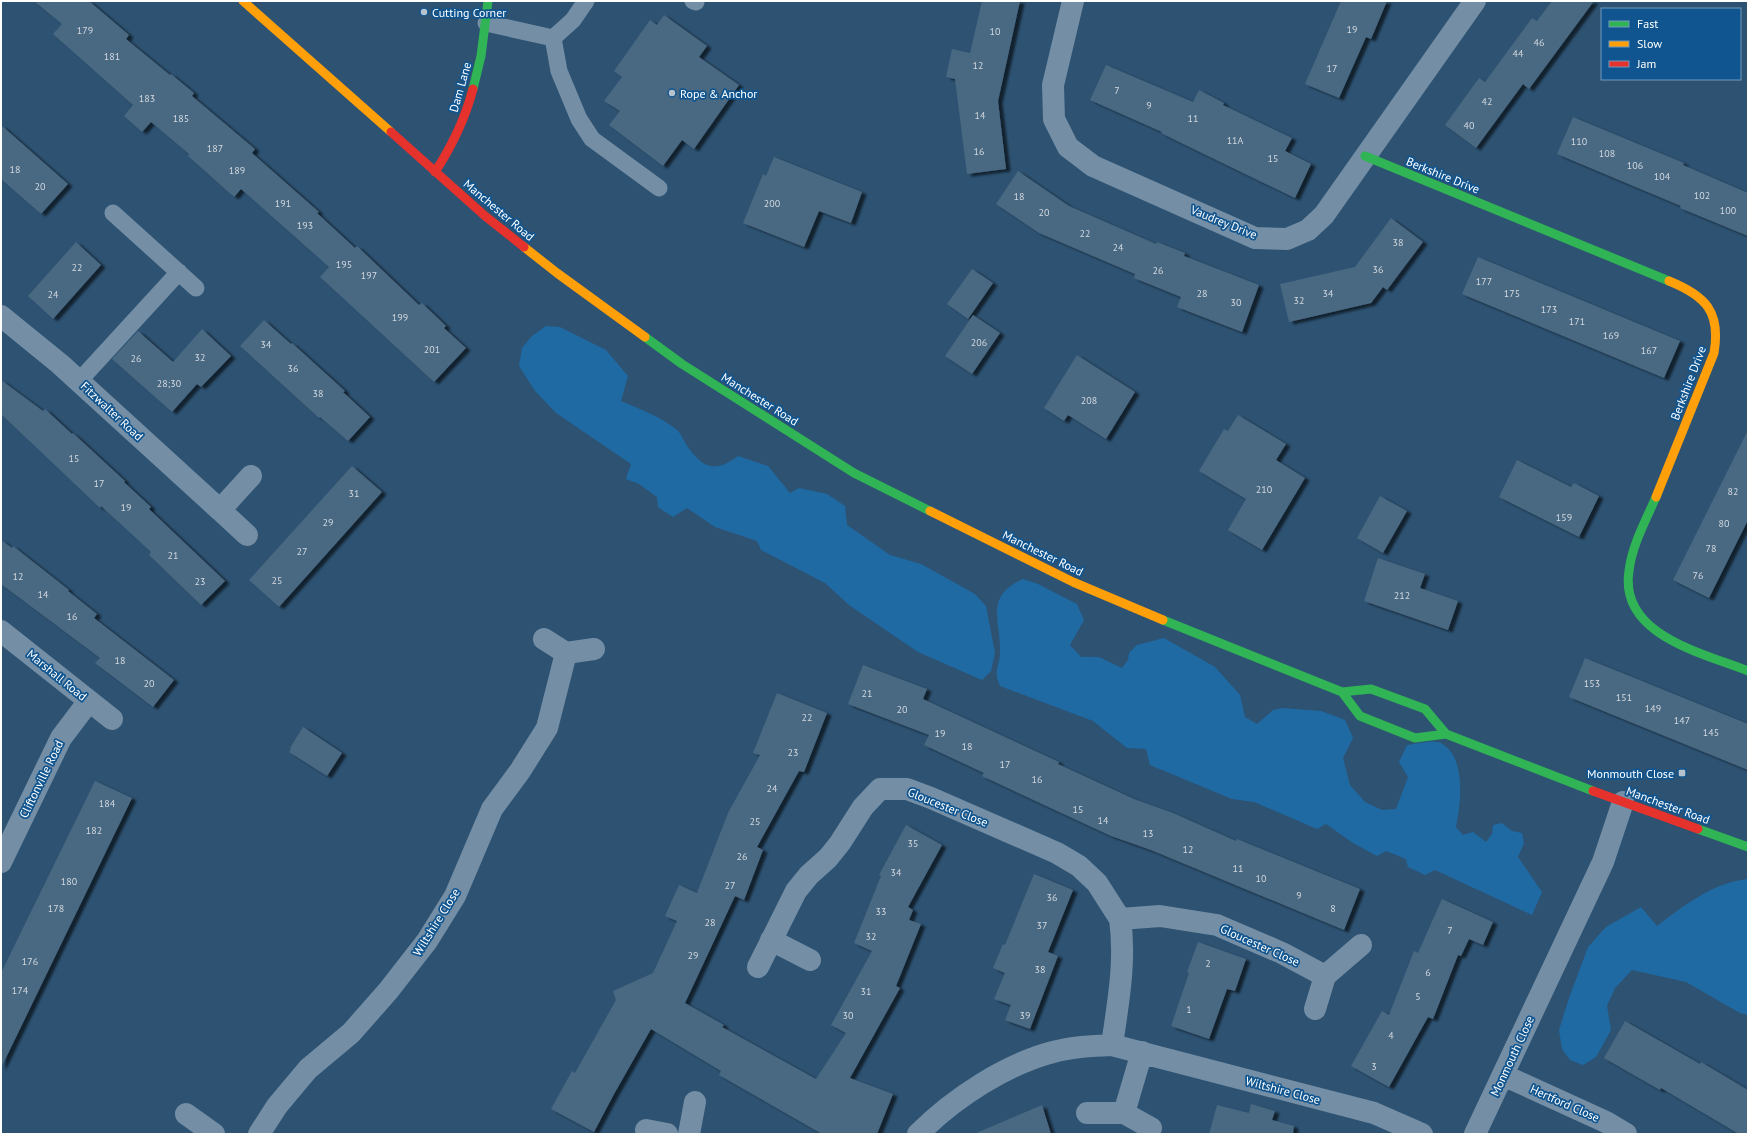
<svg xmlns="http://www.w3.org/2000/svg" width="1749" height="1135" font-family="'PT Sans',sans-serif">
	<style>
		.green { fill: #206aa4 }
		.building { fill: #4a6881; filter: url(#shadow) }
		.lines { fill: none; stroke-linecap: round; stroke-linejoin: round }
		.lane { stroke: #748ea5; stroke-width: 17 }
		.street { stroke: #748ea5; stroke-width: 22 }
		.fast { stroke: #30b455; stroke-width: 9 }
		.slow { stroke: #ff9f0a; stroke-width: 9 }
		.jam { stroke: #e5322d; stroke-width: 9 }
		.poi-dot { fill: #b6c2ce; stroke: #10558f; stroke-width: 1.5 }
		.labels { text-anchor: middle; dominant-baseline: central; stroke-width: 3.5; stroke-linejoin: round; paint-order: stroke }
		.number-label { font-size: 10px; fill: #d2d9e0 }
		.poi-label { font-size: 12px; fill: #fff; stroke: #10558f; text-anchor: start }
		.street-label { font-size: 12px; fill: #fff; stroke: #10558f }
	</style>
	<defs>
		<filter id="shadow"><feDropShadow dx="4.5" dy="2.5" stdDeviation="1" flood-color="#0009"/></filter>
	</defs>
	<rect width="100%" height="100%" fill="#2d5272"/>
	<path class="green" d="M 546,326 L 560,327 L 606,350 L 628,376 L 621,401 C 640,409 659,416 676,429 C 680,432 683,439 686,444 C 702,468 714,474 738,456 L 768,466 L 790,493 L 799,488 L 827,494 L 845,506 L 847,525 L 890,555 L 921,564 L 975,594 L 986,606 L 995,653 L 991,671 L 982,680 L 918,652 L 849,605 L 825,583 L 761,550 L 757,541 L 715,527 L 687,508 L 673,517 L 658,507 L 657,497 L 639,484 L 626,479 L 631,464 L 556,413 L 535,391 L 519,366 L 522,348 L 532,336 Z
		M 1023,579 L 1038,584 L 1077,604 L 1084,620 L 1070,645 L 1081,657 L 1099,657 L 1122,668 L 1128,660 L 1129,653 L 1137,645 L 1164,638 L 1215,667 L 1240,695 L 1245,717 L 1257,724 L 1273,710 L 1282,708 L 1321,711 L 1345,720 L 1353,738 L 1343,758 L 1350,785 L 1365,802 L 1382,810 L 1396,809 L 1408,777 L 1399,762 L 1407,745 C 1415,744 1432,740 1438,742 C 1467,753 1461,803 1456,827 L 1463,835 L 1473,832 L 1486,842 L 1492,834 L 1493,825 L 1502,823 L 1512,831 L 1522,833 L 1524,843 L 1518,857 L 1542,892 L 1532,915 L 1435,870 L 1425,875 L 1408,867 L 1406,859 L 1386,851 L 1377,856 L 1353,843 L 1326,824 L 1317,829 L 1254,802 L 1232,799 L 1150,765 L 1146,749 L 1127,748 L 1093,721 L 1000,686 C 992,670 1001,665 1000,650 C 1000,618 985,596 1023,579 Z
		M 1748,879 L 1748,1015 L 1740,1013 L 1686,982 L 1632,970 L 1615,988 L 1607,1006 L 1611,1030 L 1596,1057 L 1583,1065 L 1570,1060 L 1562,1049 L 1559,1030 L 1569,998 L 1588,947 L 1606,927 L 1641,907 L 1657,926 C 1685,905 1712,883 1748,879 Z"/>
	<path class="building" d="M 34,1 L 89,1 L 129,35 L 126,39 L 170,75 L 171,74 L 194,93 L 192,96 L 255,149 L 252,153 L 319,212 L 317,213 L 355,248 L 357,246 L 419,305 L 422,303 L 446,326 L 444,328 L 466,348 L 434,382 L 320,277 L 329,267 L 241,189 L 234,197 L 188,156 L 189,154 L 151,122 L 142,132 L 124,116 L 133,105 L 53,34 L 62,24 Z
		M 982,1 L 1020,1 L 998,101 L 1006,169 L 967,174 L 955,79 L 946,77 L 952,49 L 970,53 Z
		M 1341,1 L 1387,1 L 1371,39 L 1366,37 L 1339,98 L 1305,84 Z
		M 1552,1 L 1594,1 L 1529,89 L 1523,84 L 1476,148 L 1445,125 L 1479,78 L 1485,82 L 1532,18 L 1537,21 Z
		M 664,15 L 707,46 L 699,57 L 739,85 L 694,149 L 682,140 L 663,166 L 609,125 L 620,111 L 604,101 L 622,77 L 614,71 L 650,20 L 657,25 Z
		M 1106,65 L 1193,102 L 1199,90 L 1224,103 L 1223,105 L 1292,138 L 1285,151 L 1311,164 L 1295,198 L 1206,155 L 1161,133 L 1162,132 L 1090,100 Z
		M 1573,117 L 1684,163 L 1683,165 L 1748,193 L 1748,236 L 1680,208 L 1681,206 L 1557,154 Z
		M 1,125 L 68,184 L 41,214 L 1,179 Z
		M 774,157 L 862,192 L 851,223 L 819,211 L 804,247 L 743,223 L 763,174 L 766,176 Z
		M 1018,171 L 1069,206 L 1156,244 L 1157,242 L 1185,253 L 1184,256 L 1259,285 L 1242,332 L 1177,307 L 1181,297 L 1134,278 L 1135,274 L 1039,233 L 996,204 Z
		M 1391,218 L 1423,242 L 1387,290 L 1383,287 L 1371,303 L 1289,322 L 1280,284 L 1355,267 Z
		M 76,242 L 101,265 L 53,319 L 28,296 Z
		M 1478,257 L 1680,341 L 1664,378 L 1462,294 Z
		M 972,269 L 993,283 L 968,319 L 947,304 Z
		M 973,315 L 1000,333 L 972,374 L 945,356 Z
		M 264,320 L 291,344 L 292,343 L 345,391 L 343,392 L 370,417 L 348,441 L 320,417 L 319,418 L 240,346 Z
		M 202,329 L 231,356 L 201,387 L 197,384 L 172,412 L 112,359 L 138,331 L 173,362 Z
		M 1077,355 L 1135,392 L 1106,439 L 1068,415 L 1064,421 L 1044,408 Z
		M 1,380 L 43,411 L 45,409 L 72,434 L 73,433 L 125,481 L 124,482 L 151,507 L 149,509 L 225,581 L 201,605 L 149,555 L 151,552 L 101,506 L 100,508 L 1,414 Z
		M 1238,415 L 1286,444 L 1276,460 L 1305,478 L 1262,550 L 1228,530 L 1246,499 L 1199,471 L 1224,429 L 1228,431 Z
		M 1748,430 L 1748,520 L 1709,598 L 1673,580 Z
		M 1517,460 L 1571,487 L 1574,483 L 1599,496 L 1579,537 L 1499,497 Z
		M 352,466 L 382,492 L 279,607 L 249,580 Z
		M 1380,496 L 1407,511 L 1383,553 L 1357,538 Z
		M 1,540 L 12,548 L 13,546 L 69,590 L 68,591 L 97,614 L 94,618 L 174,680 L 153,707 L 95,663 L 100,658 L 1,584 Z
		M 1378,558 L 1425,574 L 1420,588 L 1458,601 L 1448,630 L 1364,601 Z
		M 1585,658 L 1748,724 L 1748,770 L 1569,697 Z
		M 863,665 L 927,689 L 923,699 L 1059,762 L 1058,764 L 1134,799 L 1173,813 L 1236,841 L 1237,839 L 1360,889 L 1344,930 L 1151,850 L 1111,836 L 982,776 L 984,773 L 924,745 L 929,735 L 848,704 Z
		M 777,693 L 827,713 L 804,772 L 799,771 L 757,847 L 763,850 L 744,900 L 735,896 L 685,1003 L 724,1025 L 722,1027 L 816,1079 L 846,1033 L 831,1025 L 872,951 L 854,943 L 881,876 L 879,875 L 906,825 L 942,845 L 908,907 L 913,910 L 909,920 L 921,924 L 896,986 L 900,988 L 850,1078 L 893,1094 L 877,1134 L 822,1134 L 719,1075 L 721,1071 L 651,1029 L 614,1094 L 594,1132 L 551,1109 L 572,1071 L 575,1073 L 616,1000 L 613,991 L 653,973 L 677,921 L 665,916 L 679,885 L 697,893 L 728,813 L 760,755 L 753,753 Z
		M 303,727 L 342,753 L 327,776 L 289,752 L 291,749 L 290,748 Z
		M 95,781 L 132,798 L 1,1068 L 1,973 Z
		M 1034,874 L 1073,890 L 1048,952 L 1058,956 L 1030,1029 L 1005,1020 L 1011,1005 L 994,999 L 1005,973 L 993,968 L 1003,944 L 1005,945 Z
		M 1442,899 L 1493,922 L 1483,945 L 1469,939 L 1461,956 L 1458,955 L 1433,1019 L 1428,1017 L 1389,1087 L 1351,1066 L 1382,1011 L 1389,1015 L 1414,951 L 1418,953 Z
		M 1198,942 L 1246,959 L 1235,991 L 1227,989 L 1209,1039 L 1171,1026 L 1189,973 L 1187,972 Z
		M 1625,1021 L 1700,1064 L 1701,1062 L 1748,1090 L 1748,1134 L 1739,1134 L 1661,1088 L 1660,1090 L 1604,1058 Z
		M 1251,1104 L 1275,1111 L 1272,1120 L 1294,1126 L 1293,1134 L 1209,1134 L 1217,1105 L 1249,1113 Z
		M 1042,1105 L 1051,1134 L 974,1134 Z"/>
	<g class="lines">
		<path class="lane" d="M 693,1 L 696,2
			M 486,23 L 553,38 L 573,20 L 586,1
			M 553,38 L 559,71 L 579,119 L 592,139 L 659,188
			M 113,213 L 196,288
			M 79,381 L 179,272"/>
		<path class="street" d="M 1073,1 L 1053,85 L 1054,119 L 1068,147 L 1093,166 L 1255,238 L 1287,239 L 1308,230 L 1324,215 L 1475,1
			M 1,316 L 60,364 L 220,510
			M 247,535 L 220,510 L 251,476
			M 1,631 L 112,719
			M 544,639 L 566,653 L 594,649
			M 1,862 L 61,738 L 89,701
			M 771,940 L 810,960
			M 758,967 L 796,891 L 809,875 L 828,858 L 840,843 L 863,807 L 880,789 L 907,789 L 931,798 L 1057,853 L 1079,866 L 1097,883 L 1120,919 L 1160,916 L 1217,925 L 1282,953 L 1325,976
			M 1315,1009 L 1325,976 L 1361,945
			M 1112,1045 C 1118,1003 1126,962 1120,919
			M 1503,1075 L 1606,1122 L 1626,1134
			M 1087,1113 L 1124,1113 L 1151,1128
			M 1124,1113 L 1142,1052
			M 186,1114 L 214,1134
			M 646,1130 L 667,1134
			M 259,1134 L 277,1106 L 308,1069 L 351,1033 L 388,991 L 427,941 L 455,896 L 492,809 L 520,771 L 547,728 L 566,653
			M 689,1134 L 695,1102
			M 918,1134 C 954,1098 1007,1063 1057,1051 C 1075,1046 1093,1046 1112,1045 L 1374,1113 L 1422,1134
			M 1475,1134 L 1603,862 L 1623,802"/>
		<path class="fast" d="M 473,89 L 481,56 L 488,1
			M 1365,156 L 1669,281
			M 645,337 L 682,364 L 854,473 L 930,511
			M 1656,497 C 1646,520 1632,545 1629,571 C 1619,635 1703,653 1748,671
			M 1163,620 L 1342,692 L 1371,689 L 1425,709 L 1446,734
			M 1342,692 L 1360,716 L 1415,738 L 1446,734 L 1593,791
			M 1698,829 L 1748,847"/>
		<path class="slow" d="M 243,1 L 391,132
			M 524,247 L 557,273 L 645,337
			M 1656,497 L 1714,353 C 1721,312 1706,296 1669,281
			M 930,511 L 1073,582 L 1163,620"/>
		<path class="jam" d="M 391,132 L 485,216 L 524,247
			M 435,172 C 452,146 465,119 473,89
			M 1593,791 L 1698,829"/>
	</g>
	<g class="poi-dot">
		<circle cx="424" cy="12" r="4"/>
		<circle cx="672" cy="93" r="4"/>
		<rect x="1678" y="769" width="8" height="8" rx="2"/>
	</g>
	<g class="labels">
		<g class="number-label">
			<text x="1352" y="29">19</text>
			<text x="85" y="30">179</text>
			<text x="995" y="31">10</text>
			<text x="1539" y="42">46</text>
			<text x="1518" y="53">44</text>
			<text x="112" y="56">181</text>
			<text x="978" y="65">12</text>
			<text x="1332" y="68">17</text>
			<text x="1117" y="90">7</text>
			<text x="147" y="98">183</text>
			<text x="1487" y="101">42</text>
			<text x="1149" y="105">9</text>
			<text x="980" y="115">14</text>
			<text x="181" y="118">185</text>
			<text x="1193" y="118">11</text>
			<text x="1469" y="125">40</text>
			<text x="1235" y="140">11A</text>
			<text x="1579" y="141">110</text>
			<text x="215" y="148">187</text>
			<text x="979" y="151">16</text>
			<text x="1607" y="153">108</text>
			<text x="1273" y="158">15</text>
			<text x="1635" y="165">106</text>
			<text x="15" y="169">18</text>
			<text x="237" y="170">189</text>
			<text x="1662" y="176">104</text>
			<text x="40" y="186">20</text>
			<text x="1702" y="195">102</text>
			<text x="1019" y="196">18</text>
			<text x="283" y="203">191</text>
			<text x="772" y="203">200</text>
			<text x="1728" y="210">100</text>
			<text x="1044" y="212">20</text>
			<text x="305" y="225">193</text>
			<text x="1085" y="233">22</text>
			<text x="1398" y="242">38</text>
			<text x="1118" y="247">24</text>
			<text x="344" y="264">195</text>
			<text x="77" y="267">22</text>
			<text x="1378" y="269">36</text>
			<text x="1158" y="270">26</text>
			<text x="369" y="275">197</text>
			<text x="1484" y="281">177</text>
			<text x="1202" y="293">28</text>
			<text x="1328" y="293">34</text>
			<text x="1512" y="293">175</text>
			<text x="53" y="294">24</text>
			<text x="1299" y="300">32</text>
			<text x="1236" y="302">30</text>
			<text x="1549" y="309">173</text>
			<text x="400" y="317">199</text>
			<text x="1577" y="321">171</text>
			<text x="1611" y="335">169</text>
			<text x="979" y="342">206</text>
			<text x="266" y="344">34</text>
			<text x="432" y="349">201</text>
			<text x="1649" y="350">167</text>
			<text x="200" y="357">32</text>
			<text x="136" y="358">26</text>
			<text x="293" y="368">36</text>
			<text x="169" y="383">28;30</text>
			<text x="318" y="393">38</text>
			<text x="1089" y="400">208</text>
			<text x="74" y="458">15</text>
			<text x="99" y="483">17</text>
			<text x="1264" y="489">210</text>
			<text x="1733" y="491">82</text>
			<text x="354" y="493">31</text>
			<text x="126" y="507">19</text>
			<text x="1564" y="517">159</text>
			<text x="328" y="522">29</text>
			<text x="1724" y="523">80</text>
			<text x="1711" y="548">78</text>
			<text x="302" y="551">27</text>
			<text x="173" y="555">21</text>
			<text x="1698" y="575">76</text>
			<text x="18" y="576">12</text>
			<text x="277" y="580">25</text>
			<text x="200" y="581">23</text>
			<text x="43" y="594">14</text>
			<text x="1402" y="595">212</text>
			<text x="72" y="616">16</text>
			<text x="120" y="660">18</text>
			<text x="149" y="683">20</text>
			<text x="1592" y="683">153</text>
			<text x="867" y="693">21</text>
			<text x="1624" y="697">151</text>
			<text x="1653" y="708">149</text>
			<text x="902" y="709">20</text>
			<text x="807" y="717">22</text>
			<text x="1682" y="720">147</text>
			<text x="1711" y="732">145</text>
			<text x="940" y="733">19</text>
			<text x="967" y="746">18</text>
			<text x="793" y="752">23</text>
			<text x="1005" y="764">17</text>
			<text x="1037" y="779">16</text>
			<text x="772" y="788">24</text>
			<text x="107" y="803">184</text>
			<text x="1078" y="809">15</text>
			<text x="1103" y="820">14</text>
			<text x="755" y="821">25</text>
			<text x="94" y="830">182</text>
			<text x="1148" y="833">13</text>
			<text x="913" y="843">35</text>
			<text x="1188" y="849">12</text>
			<text x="742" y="856">26</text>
			<text x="1238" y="868">11</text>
			<text x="896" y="872">34</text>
			<text x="1261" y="878">10</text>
			<text x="69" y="881">180</text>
			<text x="730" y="885">27</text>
			<text x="1299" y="895">9</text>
			<text x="1052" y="897">36</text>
			<text x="56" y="908">178</text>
			<text x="1333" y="908">8</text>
			<text x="881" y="911">33</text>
			<text x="710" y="922">28</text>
			<text x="1042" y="925">37</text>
			<text x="1450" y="930">7</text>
			<text x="871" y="936">32</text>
			<text x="693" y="955">29</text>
			<text x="30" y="961">176</text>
			<text x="1208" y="963">2</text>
			<text x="1040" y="969">38</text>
			<text x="1428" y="972">6</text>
			<text x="20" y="990">174</text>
			<text x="866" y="991">31</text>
			<text x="1418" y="996">5</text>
			<text x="1189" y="1009">1</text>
			<text x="848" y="1015">30</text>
			<text x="1025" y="1015">39</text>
			<text x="1391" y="1035">4</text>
			<text x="1374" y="1066">3</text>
		</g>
		<g class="poi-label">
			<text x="432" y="12">Cutting Corner</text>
			<text x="680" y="93">Rope &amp; Anchor</text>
			<text x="1674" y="773" text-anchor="end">Monmouth Close</text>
		</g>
		<g class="street-label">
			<text transform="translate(460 87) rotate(-74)">Dam Lane</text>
			<text transform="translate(1443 175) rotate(22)">Berkshire Drive</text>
			<text transform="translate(499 210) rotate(40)">Manchester Road</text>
			<text transform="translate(1224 222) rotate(22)">Vaudrey Drive</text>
			<text transform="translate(1688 383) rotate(-69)">Berkshire Drive</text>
			<text transform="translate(760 399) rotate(32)">Manchester Road</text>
			<text transform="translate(112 411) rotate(43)">Fitzwalter Road</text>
			<text transform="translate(1043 553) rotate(26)">Manchester Road</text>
			<text transform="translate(57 675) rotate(39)">Marshall Road</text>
			<text transform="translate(41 779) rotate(-64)">Cliftonville Road</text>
			<text transform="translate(1668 805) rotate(20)">Manchester Road</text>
			<text transform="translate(948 807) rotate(22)">Gloucester Close</text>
			<text transform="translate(436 922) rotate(-58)">Wiltshire Close</text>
			<text transform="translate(1260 945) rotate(24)">Gloucester Close</text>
			<text transform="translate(1512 1056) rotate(-65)">Monmouth Close</text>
			<text transform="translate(1283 1090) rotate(15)">Wiltshire Close</text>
			<text transform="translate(1565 1103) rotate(24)">Hertford Close</text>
		</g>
	</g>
	<rect width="1749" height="1135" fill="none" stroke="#ffffff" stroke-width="4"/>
	<rect x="1601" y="8" width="140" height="72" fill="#10558f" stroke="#7099bc"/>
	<rect x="1609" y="21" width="20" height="6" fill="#30b455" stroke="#7099bc"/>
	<text x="1637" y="28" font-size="12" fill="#ffffff">Fast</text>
	<rect x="1609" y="41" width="20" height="6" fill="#ff9f0a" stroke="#7099bc"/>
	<text x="1637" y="48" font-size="12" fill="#ffffff">Slow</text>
	<rect x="1609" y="61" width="20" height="6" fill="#e5322d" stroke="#7099bc"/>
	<text x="1637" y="68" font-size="12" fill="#ffffff">Jam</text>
</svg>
